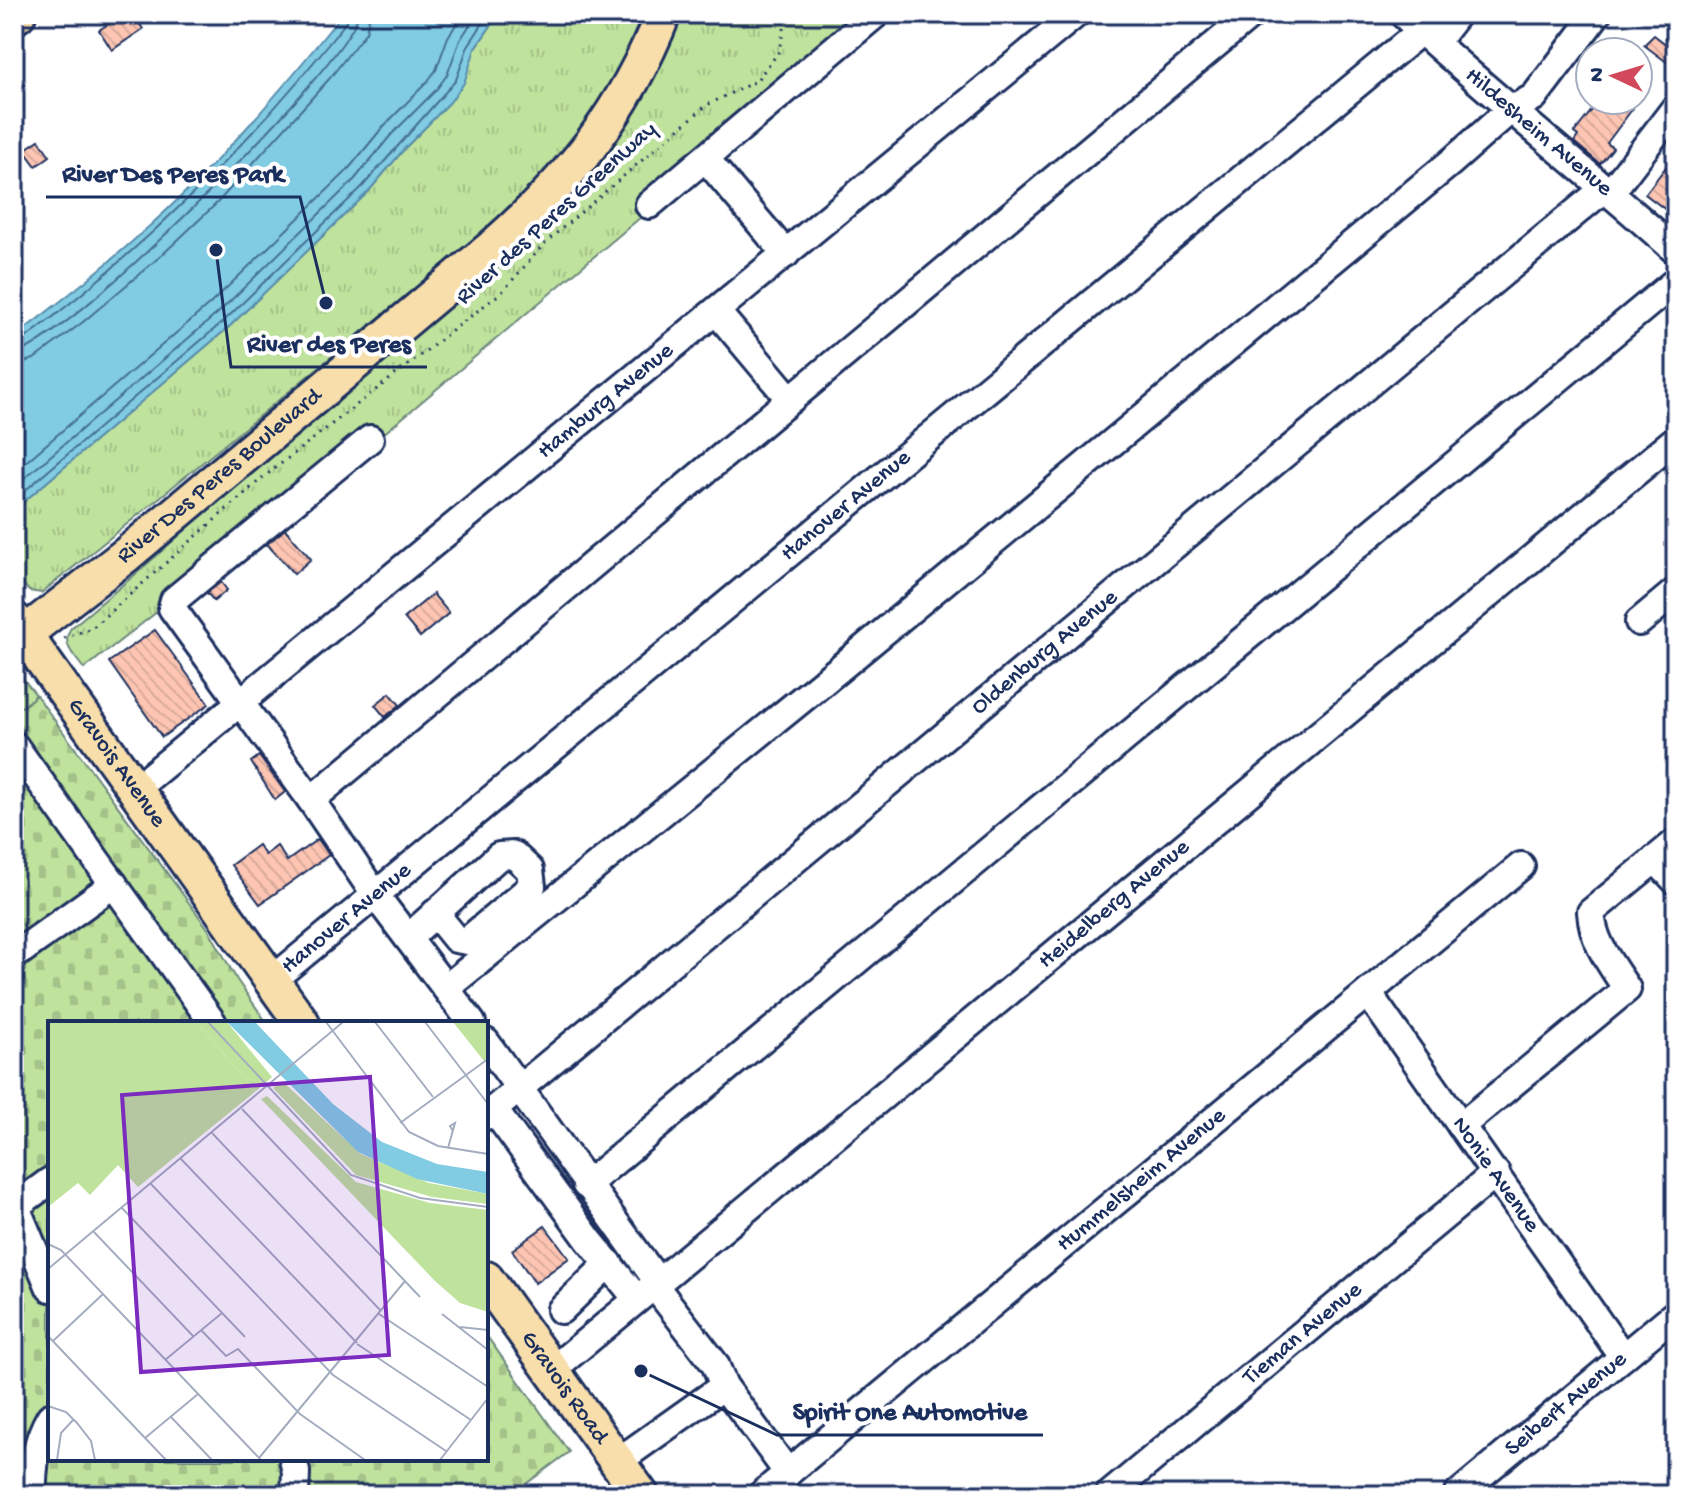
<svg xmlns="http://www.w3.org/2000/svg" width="1690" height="1509" font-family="'Gochi Hand',sans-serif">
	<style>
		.grass { fill: url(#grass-tufts); stroke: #6d887d; stroke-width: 2 }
		.cemetery { fill: url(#cemetery-stones); stroke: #6d887d; stroke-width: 2 }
		.water { fill: #81cce2; stroke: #588dad; stroke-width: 2 }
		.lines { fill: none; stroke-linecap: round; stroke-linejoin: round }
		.shore { stroke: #446e93; stroke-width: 2 }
		.building { fill: url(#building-back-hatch); stroke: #1b2f5e; stroke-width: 2 }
		.minor-casing { stroke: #1b2f5e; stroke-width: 32 }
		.major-casing { stroke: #1b2f5e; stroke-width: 40 }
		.path { stroke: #1b2f5e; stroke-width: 3; stroke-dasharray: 2 6; stroke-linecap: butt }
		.minor { stroke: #fff; stroke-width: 26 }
		.major { stroke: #f8deab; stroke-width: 34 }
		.labels { text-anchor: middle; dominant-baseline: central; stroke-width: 8; stroke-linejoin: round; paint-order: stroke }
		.street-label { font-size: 24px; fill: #1b2f5e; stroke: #fff }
		.inset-road { fill: none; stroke: #a4acbf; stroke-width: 2 }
		.view { fill: #7b2cbf; fill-opacity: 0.15; stroke: #7b2cbf; stroke-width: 4 }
		.inset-edge { fill: none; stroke: #1b2f5e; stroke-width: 4 }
		.leader { fill: none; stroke: #1b2f5e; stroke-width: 3 }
		.callout-dot { fill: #1b2f5e; stroke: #fff; stroke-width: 3 }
		.callout-label { font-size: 26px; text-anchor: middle; font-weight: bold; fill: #1b2f5e; stroke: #fff; stroke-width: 8; stroke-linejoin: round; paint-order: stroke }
	</style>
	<defs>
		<pattern id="grass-tufts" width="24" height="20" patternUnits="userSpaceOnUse" patternTransform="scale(2)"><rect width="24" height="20" fill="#bfe29c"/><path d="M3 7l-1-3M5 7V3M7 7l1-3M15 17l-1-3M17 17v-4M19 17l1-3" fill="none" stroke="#a4c289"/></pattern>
		<pattern id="cemetery-stones" width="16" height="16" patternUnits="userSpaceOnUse" patternTransform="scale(2)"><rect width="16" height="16" fill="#bfe29c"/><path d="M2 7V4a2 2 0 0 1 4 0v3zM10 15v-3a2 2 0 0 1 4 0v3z" fill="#a4c289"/></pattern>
		<pattern id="building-back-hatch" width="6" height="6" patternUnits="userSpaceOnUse" patternTransform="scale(2)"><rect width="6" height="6" fill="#fec6b2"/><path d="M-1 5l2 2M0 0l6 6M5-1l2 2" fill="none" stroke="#d9aa9c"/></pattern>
	</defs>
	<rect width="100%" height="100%" fill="#fff"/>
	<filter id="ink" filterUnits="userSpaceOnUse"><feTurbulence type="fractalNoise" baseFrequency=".0125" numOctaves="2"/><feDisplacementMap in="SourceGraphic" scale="16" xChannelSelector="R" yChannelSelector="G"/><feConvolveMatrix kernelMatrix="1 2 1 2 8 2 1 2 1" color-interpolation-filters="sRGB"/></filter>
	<g filter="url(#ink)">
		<path class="grass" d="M 499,14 L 643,14 C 590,164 454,254 337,352 C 240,432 143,512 45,590 L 41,593 L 29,591 L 14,573 L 14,510 L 230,326 L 368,192 L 405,148 L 450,102 L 475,49 Z
			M 683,14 L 882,14 L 375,441 L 84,669 C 75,656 60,644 71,628 L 137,573 L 239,482 L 536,234 C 605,166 647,105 683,14 Z
			M 14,667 L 36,695 L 24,706 L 14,709 Z"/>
		<path class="cemetery" d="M 36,695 L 209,930 L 237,980 L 267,1023 L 50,1023 L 50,1459 L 486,1459 L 486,1335 L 569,1452 L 511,1495 L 14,1495 L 14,709 L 24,706 Z"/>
		<path class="water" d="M 342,14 L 499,14 L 475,49 L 464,83 L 450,102 L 405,148 L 368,192 L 230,326 L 14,510 L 14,337 C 58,304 102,269 143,232 C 216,167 281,91 342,14 Z"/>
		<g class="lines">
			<path class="shore" d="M 14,343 L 22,341 C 145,248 251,144 346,22 L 348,14
				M 14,353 C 59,351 355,58 358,14
				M 14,365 L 34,359 L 83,322 L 163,254 L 217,203 L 330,78 L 366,32 L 370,14
				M 14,472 L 210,304 L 346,172 L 383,127 L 427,82 L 436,70 L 448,37 L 463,14
				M 14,487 L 218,313 L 354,180 L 391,135 L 436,90 L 447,75 L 460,40 L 477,14
				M 14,500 L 225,320 L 362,187 L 456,80 L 468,46 L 489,14"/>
		</g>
		<path class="building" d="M 124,14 L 133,14 L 143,29 L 112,50 L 99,30 Z
			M 1654,35 L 1676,52 L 1676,69 L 1644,45 Z
			M 1600,100 L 1622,100 L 1633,108 L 1607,143 L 1613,148 L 1600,164 L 1574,142 L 1578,136 L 1574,133 Z
			M 39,140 L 50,156 L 36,166 L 24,150 Z
			M 1676,154 L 1676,204 L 1670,213 L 1645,194 Z
			M 285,529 L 311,559 L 294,574 L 267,544 Z
			M 221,582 L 227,590 L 214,601 L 207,593 Z
			M 433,594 L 449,613 L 420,637 L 404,618 Z
			M 155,630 L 209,704 L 162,737 L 109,662 Z
			M 390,693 L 400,705 L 385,717 L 375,705 Z
			M 259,756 L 285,792 L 275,800 L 251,762 Z
			M 318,839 L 329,855 L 260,904 L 231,865 L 258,845 L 265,855 L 277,846 L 287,861 Z
			M 545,1226 L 569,1258 L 535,1283 L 512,1250 Z"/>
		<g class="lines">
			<g class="minor-casing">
				<g id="minor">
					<path id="s1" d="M 1403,14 C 1491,96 1586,170 1676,251"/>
					<path d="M 1436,41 L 1457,14"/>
					<path d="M 706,159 L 786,254"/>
					<path d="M 1611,192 L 1676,107"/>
					<path d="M 649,205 L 876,14"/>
					<path d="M 716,311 L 789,398"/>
					<path d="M 370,439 L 174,600 L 172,608 L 311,800 L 376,896 L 472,1023"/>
					<path d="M 1639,622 L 1676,591"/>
					<path d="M 14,745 L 213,1023"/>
					<path id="s2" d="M 135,789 L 1076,14"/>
					<path d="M 311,800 L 1252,14"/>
					<path d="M 1655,859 L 1676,881"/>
					<path d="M 408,938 L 499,856 L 514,855 L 530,870 L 532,886 L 467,941 L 456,939 L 435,913"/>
					<path d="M 14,956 L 114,884"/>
					<path id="s3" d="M 271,981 L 1421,31"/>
					<path d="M 446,988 L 822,683 L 1450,163 L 1509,111 L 1534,97 L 1597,14"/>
					<path id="s4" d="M 1368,993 L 1623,1357"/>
					<path d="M 486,1042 L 658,1282"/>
					<path d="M 494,1110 L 589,1240 L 637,1299"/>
					<path id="s5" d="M 486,1116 L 1605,188"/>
					<path d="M 1461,1126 L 1627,989 C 1611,964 1593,943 1591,912 L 1676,842"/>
					<path d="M 586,1185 L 1676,281"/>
					<path d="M 14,1202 L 50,1288"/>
					<path d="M 16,1206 L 50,1181"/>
					<path d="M 654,1285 L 715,1364 L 724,1386 L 788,1473"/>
					<path d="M 561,1310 L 609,1263"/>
					<path id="s6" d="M 552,1370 L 1676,439"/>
					<path d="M 293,1459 L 296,1472 L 295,1495"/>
					<path d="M 617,1462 L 724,1386"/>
					<path d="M 33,1495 C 32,1468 36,1441 50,1417"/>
					<path id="s7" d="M 761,1495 L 1521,866"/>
					<path id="s8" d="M 1109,1495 L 1496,1173"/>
					<path id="s9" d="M 1457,1495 L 1676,1313"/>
				</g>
			</g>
			<g class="major-casing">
				<g id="major">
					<path d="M 14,17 L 18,14"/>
					<path id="s10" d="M 14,620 L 302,1023"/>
					<path id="s11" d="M 14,642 L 126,555 L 493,247 C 572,177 624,113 663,14"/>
					<path id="s12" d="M 486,1279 L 641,1495"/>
				</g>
			</g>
			<path class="path" d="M 64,638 L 92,628 L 260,480 L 503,291 L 546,242 L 707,105 L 756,81 L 778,53 L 785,25 L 784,14
				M 14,681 L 23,675"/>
			<use href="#minor" class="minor"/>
			<use href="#major" class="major"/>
		</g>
	</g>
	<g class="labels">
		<g class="street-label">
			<text stroke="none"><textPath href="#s1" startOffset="180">Hildesheim Avenue</textPath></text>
			<text transform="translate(557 214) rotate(-42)">River des Peres Greenway</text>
			<text stroke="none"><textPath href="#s2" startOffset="610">Hamburg Avenue</textPath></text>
			<text stroke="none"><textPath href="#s11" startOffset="264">River Des Peres Boulevard</textPath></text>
			<text stroke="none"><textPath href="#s3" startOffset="746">Hanover Avenue</textPath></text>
			<text stroke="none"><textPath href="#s5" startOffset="726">Oldenburg Avenue</textPath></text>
			<text stroke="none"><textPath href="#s10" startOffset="176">Gravois Avenue</textPath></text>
			<text stroke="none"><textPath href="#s6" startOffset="730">Heidelberg Avenue</textPath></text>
			<text stroke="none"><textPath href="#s3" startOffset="98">Hanover Avenue</textPath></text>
			<text stroke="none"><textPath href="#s4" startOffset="222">Nonie Avenue</textPath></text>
			<text stroke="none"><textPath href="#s7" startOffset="494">Hummelsheim Avenue</textPath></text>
			<text stroke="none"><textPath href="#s8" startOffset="252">Tieman Avenue</textPath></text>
			<text stroke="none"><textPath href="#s12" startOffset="134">Gravois Road</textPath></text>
			<text stroke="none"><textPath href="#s9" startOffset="142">Seibert Avenue</textPath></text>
		</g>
	</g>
	<g transform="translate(48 1021)">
		<rect width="440" height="440" fill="#fff"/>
		<path d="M 148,1 L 179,1 L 224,56 L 208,70 ZM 234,60 L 313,133 L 381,162 L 440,173 L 440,183 L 384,176 L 308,154 L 225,67 ZM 219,75 L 308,161 L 382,182 L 440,189 L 440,291 L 412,282 L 387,260 L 213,78 Z" fill="#bfe29c"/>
		<path d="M 0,1 L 148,1 L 208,70 L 90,166 L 70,144 L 42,174 L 30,162 L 0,186 ZM 405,1 L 440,1 L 440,37 L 436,40 Z" fill="#bfe29c"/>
		<path d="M 179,1 L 207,1 L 285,83 L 334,121 L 389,143 L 440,151 L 440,173 L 369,158 L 310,131 Z" fill="#81cce2"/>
		<path class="inset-road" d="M 160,1 L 303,154 L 372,177 L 440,186M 278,1 L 361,111 L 390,125 L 440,133M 327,1 L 385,76M 377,1 L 440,83M 194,88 L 372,276M 352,102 L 440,38M 164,112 L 333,290M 400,127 L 407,102 L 402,105 L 405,110M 133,138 L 309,322M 103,163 L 285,354 L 398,430M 74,187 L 197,316M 46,211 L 146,316M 0,223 L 13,229 L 213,439M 0,248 L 295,1M 331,293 L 440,366M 394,293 L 440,329M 412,306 L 440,309M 153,309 L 178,335 L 190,328 L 252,393 L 317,439M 0,315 L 118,439M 5,320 L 55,273M 309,323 L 423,399M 117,339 L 174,292M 0,385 L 18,391 L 29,402 L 43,420 L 47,439M 123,396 L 164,439M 97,417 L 150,373M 211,437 L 357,260M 9,439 L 13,412 L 26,398M 392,439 L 440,377"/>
		<path class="view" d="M 322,56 L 341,334 L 93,351 L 74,74 Z"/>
		<rect width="440" height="440" class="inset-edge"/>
	</g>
	<path class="leader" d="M326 303L300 197H46M216 250L231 367H427M641 1371L777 1435H1043"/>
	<g class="callout-dot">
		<circle cx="326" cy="303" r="8"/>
		<circle cx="216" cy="250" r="8"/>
		<circle cx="641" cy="1371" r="8"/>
	</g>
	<g class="callout-label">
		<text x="173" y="181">River Des Peres Park</text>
		<text x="329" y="351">River des Peres</text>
		<text x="910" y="1419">Spirit One Automotive</text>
	</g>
	<rect width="1690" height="1509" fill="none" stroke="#fff" stroke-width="48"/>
	<rect x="24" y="24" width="1642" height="1461" fill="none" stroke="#1b2f5e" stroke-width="3" filter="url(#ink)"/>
	<g transform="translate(1614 76) rotate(274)"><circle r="38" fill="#ffffff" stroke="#a4acbf" stroke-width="2"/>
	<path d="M0-6L14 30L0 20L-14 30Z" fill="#d1495b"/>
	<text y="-12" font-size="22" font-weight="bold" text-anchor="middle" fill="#1b2f5e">N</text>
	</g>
</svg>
